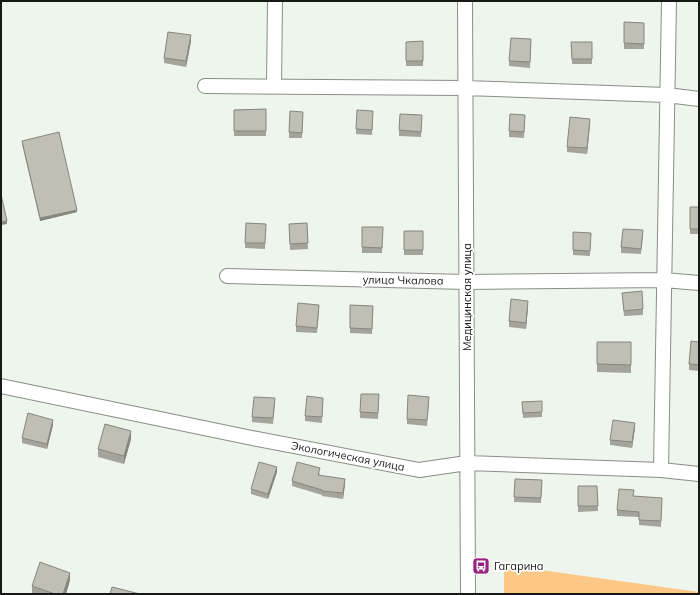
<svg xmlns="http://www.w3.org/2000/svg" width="700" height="595" font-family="Mulish,sans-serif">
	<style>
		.green { fill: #fdc785 }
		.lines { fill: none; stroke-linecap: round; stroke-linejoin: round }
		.minor-casing { stroke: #898e86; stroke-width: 16 }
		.minor { stroke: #fff; stroke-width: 14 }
		.wall { fill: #a5a49c }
		.shaded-wall { fill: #86867f }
		.building { fill: #c0bfb5; stroke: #86867f }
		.labels { text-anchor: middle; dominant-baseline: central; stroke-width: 3.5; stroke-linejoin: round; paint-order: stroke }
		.street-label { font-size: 11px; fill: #171916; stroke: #fff }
		.poi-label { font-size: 11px; fill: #171916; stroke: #fff; text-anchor: start }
	</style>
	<rect width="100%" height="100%" fill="#eef5ec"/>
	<path class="green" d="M 504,565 L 699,592 L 699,594 L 504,594 Z"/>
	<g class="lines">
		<g class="minor-casing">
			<path id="minor" d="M 465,1 L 468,594
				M 205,86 L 465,88 L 667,95 L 699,99
				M 274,86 L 275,1
				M 227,276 L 467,282 L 664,280 L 699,283
				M 1,386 L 252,438 L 419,470 L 467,463 L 661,470 L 699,474
				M 661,470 L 669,1"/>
		</g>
		<use href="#minor" class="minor"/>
	</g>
	<path class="wall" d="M 624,22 L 644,23 L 644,49 L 624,49 Z
		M 191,41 L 186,67 L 164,63 L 164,58 Z
		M 423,41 L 423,66 L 406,66 L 406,42 Z
		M 571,42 L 592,42 L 592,64 L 572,64 Z
		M 531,45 L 530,68 L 509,66 L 509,61 Z
		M 266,109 L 266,136 L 234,136 L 234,110 Z
		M 303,117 L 302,138 L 289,138 L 289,132 Z
		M 373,117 L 372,135 L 356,134 L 356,129 Z
		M 525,120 L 524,138 L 509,137 L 509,131 Z
		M 422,121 L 421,137 L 399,136 L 399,130 Z
		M 590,124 L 587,154 L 567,152 L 567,147 Z
		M 22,141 L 77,212 L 40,221 L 22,144 Z
		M 690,207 L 699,207 L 699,234 L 690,234 Z
		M 246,223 L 266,224 L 265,249 L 245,248 Z
		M 307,223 L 308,249 L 290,250 L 289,224 Z
		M 362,227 L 383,227 L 382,253 L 362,253 Z
		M 404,231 L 423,231 L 423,255 L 404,255 Z
		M 591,233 L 590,256 L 573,255 L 573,250 Z
		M 643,236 L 641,254 L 621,253 L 621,247 Z
		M 622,293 L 643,309 L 643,315 L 624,316 Z
		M 350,305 L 373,306 L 372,334 L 350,333 Z
		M 528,306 L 526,329 L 509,327 L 509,321 Z
		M 319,310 L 317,333 L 296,332 L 296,326 Z
		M 597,342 L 631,342 L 631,373 L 597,372 Z
		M 699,342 L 699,371 L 689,370 L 689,364 Z
		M 379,394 L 378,419 L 360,418 L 360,412 Z
		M 542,401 L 542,417 L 523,418 L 522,402 Z
		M 429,402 L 427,426 L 407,424 L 407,419 Z
		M 323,403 L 322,423 L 305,421 L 305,416 Z
		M 275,404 L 273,424 L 252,422 L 252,417 Z
		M 53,425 L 47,449 L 22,443 L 22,438 Z
		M 635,428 L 632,448 L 610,445 L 610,440 Z
		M 131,439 L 124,464 L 98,457 L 98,449 Z
		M 277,472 L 268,499 L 251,494 L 251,489 Z
		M 320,473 L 319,476 L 345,484 L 343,499 L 322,496 L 322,495 L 292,486 L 292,481 Z
		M 515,479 L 542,480 L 541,503 L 514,502 Z
		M 578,486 L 597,486 L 598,511 L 578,512 Z
		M 634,496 L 662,504 L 661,527 L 639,525 L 639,517 L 617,516 L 617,510 Z
		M 70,580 L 66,594 L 32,594 L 32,586 Z"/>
	<path class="shaded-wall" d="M 191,35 L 191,41 L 186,67 L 186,61 Z
		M 590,119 L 590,124 L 587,154 L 587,148 Z
		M 77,210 L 77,212 L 40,221 L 40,218 Z
		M 7,221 L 7,224 L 1,225 L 1,222 Z
		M 528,301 L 528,306 L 526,329 L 526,323 Z
		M 53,420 L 53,425 L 47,449 L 47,444 Z
		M 635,423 L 635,428 L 632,448 L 632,442 Z
		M 131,431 L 131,439 L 124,464 L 124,456 Z
		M 277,467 L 277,472 L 268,499 L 268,494 Z
		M 345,479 L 345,484 L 343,499 L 343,493 Z
		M 70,573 L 70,580 L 66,594 L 63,594 Z"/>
	<path class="building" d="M 624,22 L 644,23 L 644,44 L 624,43 Z
		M 168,32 L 191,35 L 186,61 L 164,58 Z
		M 511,38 L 531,39 L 530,62 L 509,61 Z
		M 423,41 L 423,61 L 406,61 L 406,42 Z
		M 571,42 L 592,42 L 592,59 L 572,59 Z
		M 266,109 L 266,131 L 234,131 L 234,110 Z
		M 357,110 L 373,111 L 372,130 L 356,129 Z
		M 290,111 L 303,112 L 302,133 L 289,132 Z
		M 400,114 L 422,115 L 421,132 L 399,130 Z
		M 510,114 L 525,115 L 524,132 L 509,131 Z
		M 570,117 L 590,119 L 587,148 L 567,147 Z
		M 59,132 L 77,210 L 40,218 L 22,141 Z
		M 1,194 L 7,221 L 1,222 Z
		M 690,207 L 699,207 L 699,229 L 690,229 Z
		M 246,223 L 266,224 L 265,243 L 245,243 Z
		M 307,223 L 308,243 L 290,244 L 289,224 Z
		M 362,227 L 383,227 L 382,248 L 362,247 Z
		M 623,229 L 643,230 L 641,249 L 621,247 Z
		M 404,231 L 423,231 L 423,250 L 404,250 Z
		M 573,232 L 591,233 L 590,251 L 573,250 Z
		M 642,291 L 643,309 L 624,311 L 622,293 Z
		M 511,299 L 528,301 L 526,323 L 509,321 Z
		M 298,303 L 319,305 L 317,328 L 296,326 Z
		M 350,305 L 373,306 L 372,329 L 350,328 Z
		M 691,341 L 699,342 L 699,365 L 689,364 Z
		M 597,342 L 631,342 L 631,365 L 597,364 Z
		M 361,394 L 379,394 L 378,413 L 360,412 Z
		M 408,395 L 429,397 L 427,420 L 407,419 Z
		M 307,396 L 323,398 L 322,417 L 305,416 Z
		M 254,397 L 275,398 L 273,418 L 252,417 Z
		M 542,401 L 542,412 L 523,413 L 522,402 Z
		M 28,413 L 53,420 L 47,444 L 22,438 Z
		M 613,420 L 635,423 L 632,442 L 610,440 Z
		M 105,424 L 131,431 L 124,456 L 98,449 Z
		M 259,462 L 277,467 L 268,494 L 251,489 Z
		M 297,462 L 320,468 L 318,475 L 345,479 L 343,493 L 322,491 L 322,490 L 292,481 Z
		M 515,479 L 542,480 L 541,498 L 514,497 Z
		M 578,486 L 597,486 L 598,506 L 578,506 Z
		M 619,489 L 634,490 L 633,496 L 662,498 L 661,521 L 639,520 L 639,512 L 617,510 Z
		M 40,562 L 70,573 L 63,594 L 55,594 L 32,586 Z
		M 112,587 L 140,594 L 110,594 Z"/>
	<defs>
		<g id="bus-square" transform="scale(0.9)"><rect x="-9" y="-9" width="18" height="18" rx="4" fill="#972381" stroke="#fff"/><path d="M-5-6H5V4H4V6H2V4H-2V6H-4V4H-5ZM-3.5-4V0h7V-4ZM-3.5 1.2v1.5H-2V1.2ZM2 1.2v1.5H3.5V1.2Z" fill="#fff"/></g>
	</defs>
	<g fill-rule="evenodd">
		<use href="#bus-square" x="481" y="566"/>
	</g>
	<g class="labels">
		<g class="street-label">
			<text transform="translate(403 280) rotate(1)">улица Чкалова</text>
			<text transform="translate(467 297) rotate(-90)">Медицинская улица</text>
			<text transform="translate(348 456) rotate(11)">Экологическая улица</text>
		</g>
		<g class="poi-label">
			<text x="494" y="566">Гагарина</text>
		</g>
	</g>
	<rect width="700" height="595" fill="none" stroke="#171916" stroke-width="4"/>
</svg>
